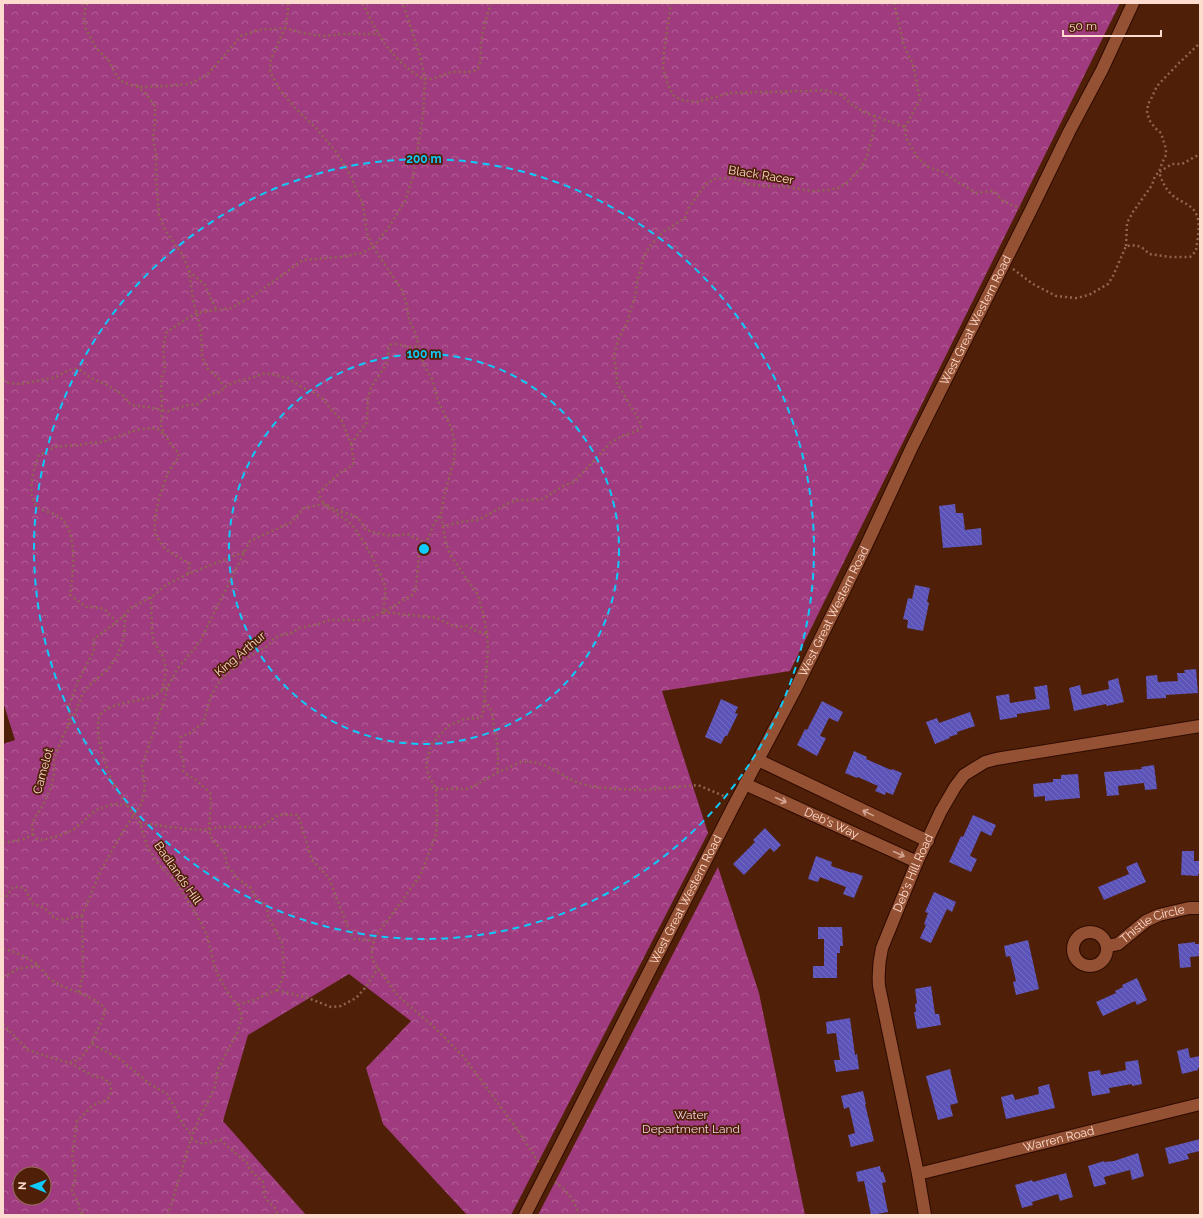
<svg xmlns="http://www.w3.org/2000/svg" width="1203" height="1218" font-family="Raleway,sans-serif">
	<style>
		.forest { fill: url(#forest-crowns); fill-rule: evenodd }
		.building { fill: url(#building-back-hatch) }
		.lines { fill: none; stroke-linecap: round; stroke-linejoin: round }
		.minor-casing { stroke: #2d0b00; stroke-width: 14 }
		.tertiary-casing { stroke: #2d0b00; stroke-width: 14 }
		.path { stroke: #906551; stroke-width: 2.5; stroke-dasharray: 2 3; stroke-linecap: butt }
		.minor { stroke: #955133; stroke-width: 12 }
		.tertiary { stroke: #955133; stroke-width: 12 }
		.oneway { stroke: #d3a491 }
		.ring { fill: none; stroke: #0fcafa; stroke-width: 2; stroke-dasharray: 7 5 }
		.labels { text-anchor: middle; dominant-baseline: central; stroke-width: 3.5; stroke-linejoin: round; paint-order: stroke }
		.street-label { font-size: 12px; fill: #fddccf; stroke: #4f1f07 }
		.park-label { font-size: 12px; fill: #efd3e3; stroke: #4f1f07 }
		.centre { fill: #0fcafa; stroke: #4f1f07; stroke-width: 2 }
		.ring-label { font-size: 12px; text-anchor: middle; font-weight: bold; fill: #0fcafa; stroke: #4f1f07; stroke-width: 3.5; stroke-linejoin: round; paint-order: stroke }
	</style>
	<defs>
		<pattern id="forest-crowns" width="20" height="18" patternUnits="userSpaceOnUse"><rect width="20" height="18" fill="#9f3b7e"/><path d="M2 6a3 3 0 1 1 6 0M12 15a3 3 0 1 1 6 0" fill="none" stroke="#b26095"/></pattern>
		<pattern id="building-back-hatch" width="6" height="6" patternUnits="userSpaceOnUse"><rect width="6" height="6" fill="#5c54b8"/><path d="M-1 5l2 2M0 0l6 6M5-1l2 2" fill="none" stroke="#746cc1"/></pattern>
	</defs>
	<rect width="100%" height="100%" fill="#4f1f07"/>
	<path class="forest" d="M 3,3 L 1120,3 L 790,671 L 662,691 L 708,833 L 511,1215 L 467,1215 L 383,1124 L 366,1068 L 411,1021 L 349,974 L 248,1035 L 223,1121 L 306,1215 L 3,1215 L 3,744 L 15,740 L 3,702 ZM 20,1174 L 44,1174 L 44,1198 L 20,1198 Z
		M 718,867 L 759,993 L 805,1215 L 538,1215 Z"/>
	<path class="building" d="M 955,504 L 956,513 L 963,513 L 965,530 L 981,528 L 982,545 L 943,548 L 939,506 Z
		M 915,585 L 930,588 L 927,602 L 929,603 L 923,631 L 907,628 L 908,620 L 903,619 L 908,598 L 912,599 Z
		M 1196,669 L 1198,693 L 1166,695 L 1166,698 L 1147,699 L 1146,676 L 1157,675 L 1158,682 L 1178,681 L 1177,673 L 1185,673 L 1184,670 Z
		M 1118,678 L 1124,702 L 1107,706 L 1106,704 L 1074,711 L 1069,688 L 1080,685 L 1082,695 L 1109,689 L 1108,681 Z
		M 1047,685 L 1050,709 L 1017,714 L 1017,717 L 1000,720 L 996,696 L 1009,694 L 1010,703 L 1036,699 L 1034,687 Z
		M 721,699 L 738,707 L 735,713 L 738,714 L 727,736 L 725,736 L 721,744 L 705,737 Z
		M 822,701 L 843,712 L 838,722 L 829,718 L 820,736 L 826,738 L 817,756 L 797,745 L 805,729 L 807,730 Z
		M 970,712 L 975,726 L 957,732 L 958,734 L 949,737 L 950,738 L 935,744 L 926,722 L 937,718 L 939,723 Z
		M 854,751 L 867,757 L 866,759 L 891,770 L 892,769 L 902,773 L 893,795 L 886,792 L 885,795 L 875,791 L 878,786 L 858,777 L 857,778 L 845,773 Z
		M 1154,765 L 1157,789 L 1145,790 L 1144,783 L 1118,786 L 1119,795 L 1107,796 L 1104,772 L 1142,769 L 1141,767 Z
		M 1078,774 L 1080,798 L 1045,801 L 1045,796 L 1034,797 L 1033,784 L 1053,782 L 1053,779 L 1061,779 L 1061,775 Z
		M 973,815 L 996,825 L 991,836 L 981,831 L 970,856 L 977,859 L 971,872 L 949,862 L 961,836 L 963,837 Z
		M 765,828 L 781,845 L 774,852 L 770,848 L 744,875 L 733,864 L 755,842 L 753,840 Z
		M 1182,851 L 1194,851 L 1194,861 L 1200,861 L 1200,874 L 1198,874 L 1198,876 L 1181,875 Z
		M 816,856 L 832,862 L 831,866 L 852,873 L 852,872 L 863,876 L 854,898 L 843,894 L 846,887 L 820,877 L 818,882 L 808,879 Z
		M 1137,862 L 1146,882 L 1104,900 L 1098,887 L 1129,874 L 1126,867 Z
		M 934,892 L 956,902 L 952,912 L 947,909 L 931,943 L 920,938 L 926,925 L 924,924 L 928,913 L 925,912 Z
		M 818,927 L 842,927 L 843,946 L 840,946 L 840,953 L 837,953 L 837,978 L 813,978 L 813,966 L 824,966 L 824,939 L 818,939 Z
		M 1028,940 L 1039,989 L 1016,995 L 1013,982 L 1016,981 L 1010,956 L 1006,957 L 1004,946 Z
		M 1195,942 L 1195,944 L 1200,944 L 1200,956 L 1190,957 L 1191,967 L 1180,968 L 1178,944 Z
		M 1137,978 L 1147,1000 L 1137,1005 L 1135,1001 L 1103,1016 L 1096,1002 L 1116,993 L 1115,991 L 1123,987 L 1122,985 Z
		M 931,986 L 935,1014 L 939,1014 L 941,1025 L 917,1029 L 914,1012 L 916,1012 L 915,1004 L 917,1003 L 915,989 Z
		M 850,1018 L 855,1055 L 857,1054 L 859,1069 L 836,1072 L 834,1060 L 840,1060 L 836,1033 L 827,1034 L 826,1022 Z
		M 1188,1048 L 1190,1058 L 1200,1056 L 1200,1068 L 1198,1068 L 1198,1070 L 1182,1074 L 1177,1051 Z
		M 1138,1060 L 1142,1084 L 1132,1086 L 1132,1084 L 1109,1088 L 1110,1093 L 1092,1096 L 1088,1072 L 1100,1070 L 1101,1075 L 1126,1070 L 1125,1062 Z
		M 950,1069 L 958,1103 L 950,1105 L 953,1116 L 938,1120 L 926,1076 Z
		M 1049,1084 L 1055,1108 L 1006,1119 L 1001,1097 L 1013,1094 L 1015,1100 L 1039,1094 L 1038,1087 Z
		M 863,1091 L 866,1104 L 865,1104 L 874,1141 L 851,1147 L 848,1135 L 855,1133 L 849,1107 L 844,1109 L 841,1096 Z
		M 1200,1139 L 1200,1151 L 1187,1154 L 1189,1159 L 1169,1164 L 1165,1148 Z
		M 1138,1153 L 1144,1176 L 1132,1180 L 1130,1170 L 1104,1177 L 1106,1184 L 1094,1187 L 1088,1166 L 1104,1161 L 1104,1162 L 1114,1161 Z
		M 880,1166 L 881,1172 L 883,1172 L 886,1182 L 882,1183 L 888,1212 L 871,1215 L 864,1181 L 858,1182 L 856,1172 Z
		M 1066,1173 L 1073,1197 L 1060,1201 L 1058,1194 L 1032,1202 L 1033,1205 L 1022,1208 L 1015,1185 L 1032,1180 L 1033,1182 Z"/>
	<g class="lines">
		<g class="minor-casing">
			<g id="minor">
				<path d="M 758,760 L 928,841"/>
				<path id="s1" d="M 745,784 L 917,862"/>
				<circle cx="1090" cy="949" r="17"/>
				<path id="s2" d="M 1107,946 L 1118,944 L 1146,921 L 1159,915 L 1189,908 L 1200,908"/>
				<path id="s3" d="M 918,1174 L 1200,1104"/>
				<path id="s4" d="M 925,1215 L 918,1174 L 879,986 C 878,972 879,961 882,948 L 917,862 L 941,811 L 955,787 L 964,775 L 985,762 L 996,759 L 1200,726"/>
			</g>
		</g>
		<g class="tertiary-casing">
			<g id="tertiary">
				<path id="s5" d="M 525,1215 L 733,807 L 795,690 L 865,548 L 912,447 L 1030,212 L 1069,132 L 1102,70 L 1133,3"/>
			</g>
		</g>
		<path class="path" d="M 82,3 L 86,5
			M 86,3 L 84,20 L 86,29 L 96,48 L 109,61 L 117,77 L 123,82 L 131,85 L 143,87 L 166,86 L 189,84 L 207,75 L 241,36 L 259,30 L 285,28 L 302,33 L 323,36 L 343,34 L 379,34
			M 288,3 L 288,12 L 285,28 L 271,59 L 270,72 L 280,90 L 295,108 L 316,128 L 337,153 L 351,177 L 363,205 L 367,233 L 373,247 L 402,290 L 407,305 L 409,320 L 415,332 L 424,365 L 432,379 L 438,401 L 451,427 L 455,443 L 454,461 L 444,496 L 441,514 L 446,543 L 451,556 L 478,595 L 483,613 L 487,634
			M 363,3 C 369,17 376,30 384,43 C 391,53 414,77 425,79 C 436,80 444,73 454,72 C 462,71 472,74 478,68 C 482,62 480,51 481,44 C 482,31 487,16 491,3
			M 894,3 L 904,46 L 913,64 L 920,100 L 905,127
			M 137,86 L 146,94 L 155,106 L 155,121 L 153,137 L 156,154 L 156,177 L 159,215 L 165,230 L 182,254 L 189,270 L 193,300 L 197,313 L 201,331 L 202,356 L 207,368 L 219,379 L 224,387
			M 874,116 L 905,127 L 906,138 L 918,158 L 928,167 L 943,172 L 957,182 L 977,193 L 993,191 L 1004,202 L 1020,208
			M 1126,246 L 1127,223 L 1133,212 L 1152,185 L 1155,176 L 1159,172 L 1162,163 L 1166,155 L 1166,149 L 1161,133 L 1155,128 L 1150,121 L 1147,113 L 1148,104 L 1151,99 L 1157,86 L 1178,64 L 1200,43
			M 1013,269 L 1033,284 L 1056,296 L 1076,298 L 1089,295 L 1108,284 L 1113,276 L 1126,246 C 1137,245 1141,245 1149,254 L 1170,257 L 1190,257 L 1196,251 C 1197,241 1200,230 1198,220 C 1195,203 1181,204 1171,194 C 1165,188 1162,181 1159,172 L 1172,164 L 1182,164 L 1200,154
			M 189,271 L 205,285 L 211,299 L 217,310
			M 3,380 L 8,383 L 21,384 L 56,377 L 69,370 L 75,369 L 80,370 L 91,378 L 107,385 L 122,394 L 129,403 L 135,406 L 142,406 L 169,411 L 188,405 L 198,404 L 211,394 L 221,392 L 224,387 L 238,381 L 254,377 L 266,373 L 288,378 L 303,388 L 313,392 L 323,399 L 331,409 L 342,421 L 351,444 L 354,462 L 352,466 L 341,472 L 319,492 C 320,508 342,514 352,525 C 361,535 383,575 385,587 C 386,595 384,604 383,612
			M 351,444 L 367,422 L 368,398 L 371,387 L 384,368 L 389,357 L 388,350 L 390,345 C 398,342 402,346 409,347 C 412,347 416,346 419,346
			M 442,527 L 460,522 L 478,520 L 509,503 L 518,500 L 541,500 L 563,486 L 574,482 L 610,443 L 622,436 L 637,431 L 641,427 L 639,420 L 617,383 L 616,369 L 614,357 L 618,340 L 627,323 L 630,312 L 635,297 L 637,282 L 644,256 L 650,246 L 663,232 L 685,218 L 689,207 L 707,183 L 715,179 L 726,178 L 737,179 L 749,184 L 763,186 L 779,186 L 813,191 L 828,190 L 838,188 L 848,182 L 861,168 L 867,156 L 875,126 L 874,116 L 864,112 L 854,106 L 841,95 L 824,90 L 806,91 L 730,93 L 698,102 L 681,100 L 673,95 L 668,85 L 663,68 L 664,52 L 671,3
			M 188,574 L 190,564 C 179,556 168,554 160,542 C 158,539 155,534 155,531 C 153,516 162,486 168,473 C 171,468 175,462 179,457 L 178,452 L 171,445 L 161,428 L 162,400 L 161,386 L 161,379 L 165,369 L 163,349 L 166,333 L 186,319 L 197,313 L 231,308 L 253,296 L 303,260 L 340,257 L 362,253 L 373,247 L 389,227 L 405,201 L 413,177 L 423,116 L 425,79 L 420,56 L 403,3
			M 151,597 L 152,632 L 154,642 L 162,655 L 165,664 L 166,672 L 162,690
			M 383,612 L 437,618 L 455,627 L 467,626 L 476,631 L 487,634 L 488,649 L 483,713 L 481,718 L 464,719 L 448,726 L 431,745 L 426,766 L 429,776 L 436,789 L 437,817 L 436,835 L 420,876 L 376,936 L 372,946 L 372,959 L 378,968 L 398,996 L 435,1028 L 463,1056 L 517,1129 L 539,1163
			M 117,622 L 104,609 L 95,607 L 86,607 L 70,595 C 73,573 78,538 63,520 C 57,513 48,513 41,509 C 24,501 34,467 39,455 L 55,447 L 64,446 L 80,445 L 90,443 L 103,442 L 130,432 L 142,429 L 152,428 L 158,429 L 163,434
			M 485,700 L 490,708 L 493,716 L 494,729 L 497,741 L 498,758 L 497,773
			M 68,725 L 70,715 L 69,705 L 79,679 L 94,651 L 94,639 L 120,619 L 131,608 L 153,596 L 166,585 L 188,574 L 244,552
			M 436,789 L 468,789 L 497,773 L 521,762 L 532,762 L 542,764 L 576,782 L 589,786 L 615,789 L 645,790 L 698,785 L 726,797
			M 140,823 L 186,829 L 209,830 L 218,827 L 261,827 L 278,815 L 298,815 L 312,860 L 329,878 L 350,933 L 354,939 L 374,940
			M 33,834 L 37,839 L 43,840 L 58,836 L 73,830 L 96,810 L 113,804 L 127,805
			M 3,843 L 24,839 L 33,834 L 32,825 L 35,817 L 41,809 L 51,788 L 54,774 L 54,759 L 63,736 L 74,716 L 83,693 L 91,684 L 110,667 L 118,654 L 124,637 L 125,614
			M 3,901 L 13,887 L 20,887 L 25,889 L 33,904 C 42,906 48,910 54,918 C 67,921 70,918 82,915 L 102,868 L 124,830 L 142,803 L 145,787 L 142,766 L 169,685
			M 3,949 L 5,949 C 17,953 28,957 38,965 C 42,969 46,975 50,979 C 67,991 89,993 105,1008 C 104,1022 95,1030 92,1044
			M 3,977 L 18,969 L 38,965
			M 277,990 L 308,998 L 331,1007 L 341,1006 L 356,998 L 366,987 L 378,968
			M 79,992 L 83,975 L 82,915
			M 238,1005 L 254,1000 L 277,990 L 281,984 L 284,970 L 282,943 L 268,916 L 267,907 L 255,896 L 251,888 L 238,879 L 227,865 L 225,854 L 212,839 L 209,830 L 211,801 L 210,793 L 195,779 L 188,775 L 183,771 L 184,763 L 180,751 L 181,737 L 190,733 L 203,723 L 211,696 L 222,678 L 244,660 L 269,645 L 274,638 L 282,635 L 292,633 L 299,628 L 319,624 L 329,620 L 368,620 L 383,612 L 414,594 L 416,587 L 419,554 L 426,543 L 434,524 L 441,514
			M 3,1024 L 28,1050 L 52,1058 L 70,1063 L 80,1059 L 92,1044 L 120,1059 L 150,1084 L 167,1094 L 175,1108 L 180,1120 L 192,1136
			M 70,1063 L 93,1076 L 103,1078 L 110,1083 L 111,1089 L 110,1096 L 105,1101 L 97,1103 L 91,1107 L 77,1121 L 72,1157 L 75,1170 L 75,1180 L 72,1190 L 74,1195 L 78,1202 L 80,1209 L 83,1215
			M 191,1139 C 205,1147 206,1142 220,1140 L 247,1163 L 250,1170 L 263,1182 L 265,1198 L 275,1208 L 278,1215
			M 555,1182 C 565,1189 577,1202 578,1215
			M 168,1215 L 191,1139 L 199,1119 L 215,1087 L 218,1069 L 238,1031 L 242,1017 L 238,1005 L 231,997 L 221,981 L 215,968 L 207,935 L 196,914 L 176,882 L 160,866 L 147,846 L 140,823 L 137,818 L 134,817 C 129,807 122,798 116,788 C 108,775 88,722 104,711 C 120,700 143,703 159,693 C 171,686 172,677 179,667 C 186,658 194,650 200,641 L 250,541 L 292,522 L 304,508 L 324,504 L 339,511 L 353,515 L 359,519 L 366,530 L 390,536 L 407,534 L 426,543"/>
		<use href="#minor" class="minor"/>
		<use href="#tertiary" class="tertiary"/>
	</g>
	<defs><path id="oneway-shaft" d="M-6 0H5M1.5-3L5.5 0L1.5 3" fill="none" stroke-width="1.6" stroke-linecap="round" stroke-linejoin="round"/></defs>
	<g class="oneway">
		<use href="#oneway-shaft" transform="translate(781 800) rotate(24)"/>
		<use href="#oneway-shaft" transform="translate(868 813) rotate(-154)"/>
		<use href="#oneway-shaft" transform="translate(899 854) rotate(24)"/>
	</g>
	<g class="ring">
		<circle cx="424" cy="549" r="195"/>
		<circle cx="424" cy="549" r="390"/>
	</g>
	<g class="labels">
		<g class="street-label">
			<text transform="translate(761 175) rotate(9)">Black Racer</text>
			<text stroke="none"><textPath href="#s5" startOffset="1002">West Great Western Road</textPath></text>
			<text stroke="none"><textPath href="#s5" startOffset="678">West Great Western Road</textPath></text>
			<text transform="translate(240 654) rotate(-40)">King Arthur</text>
			<text transform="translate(43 771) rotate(-75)">Camelot</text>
			<text stroke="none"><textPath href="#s1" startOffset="95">Deb's Way</textPath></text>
			<text transform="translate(178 873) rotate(55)">Badlands Hill</text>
			<text stroke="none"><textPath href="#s4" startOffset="353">Deb's Hill Road</textPath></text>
			<text stroke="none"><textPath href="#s5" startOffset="354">West Great Western Road</textPath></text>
			<text stroke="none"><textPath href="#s2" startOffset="52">Thistle Circle</textPath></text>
			<text stroke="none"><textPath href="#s3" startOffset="145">Warren Road</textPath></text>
		</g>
		<g class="park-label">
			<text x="691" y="1115">Water<tspan x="691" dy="14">Department Land</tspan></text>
		</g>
	</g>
	<circle cx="424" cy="549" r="6" class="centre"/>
	<g class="ring-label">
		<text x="424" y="163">200 m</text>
		<text x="424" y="358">100 m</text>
	</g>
	<rect width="1203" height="1218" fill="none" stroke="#fddccf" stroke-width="8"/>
	<g transform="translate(32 1186) rotate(271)"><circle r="19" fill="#4f1f07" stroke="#956b57"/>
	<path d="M0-3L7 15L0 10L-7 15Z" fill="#0fcafa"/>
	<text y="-6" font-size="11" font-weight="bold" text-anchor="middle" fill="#fddccf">N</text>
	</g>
	<path d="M1063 30v6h98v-6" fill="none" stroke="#fddccf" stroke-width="2"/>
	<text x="1069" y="30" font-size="12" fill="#fddccf" stroke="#4f1f07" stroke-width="3" paint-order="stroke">50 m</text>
</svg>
